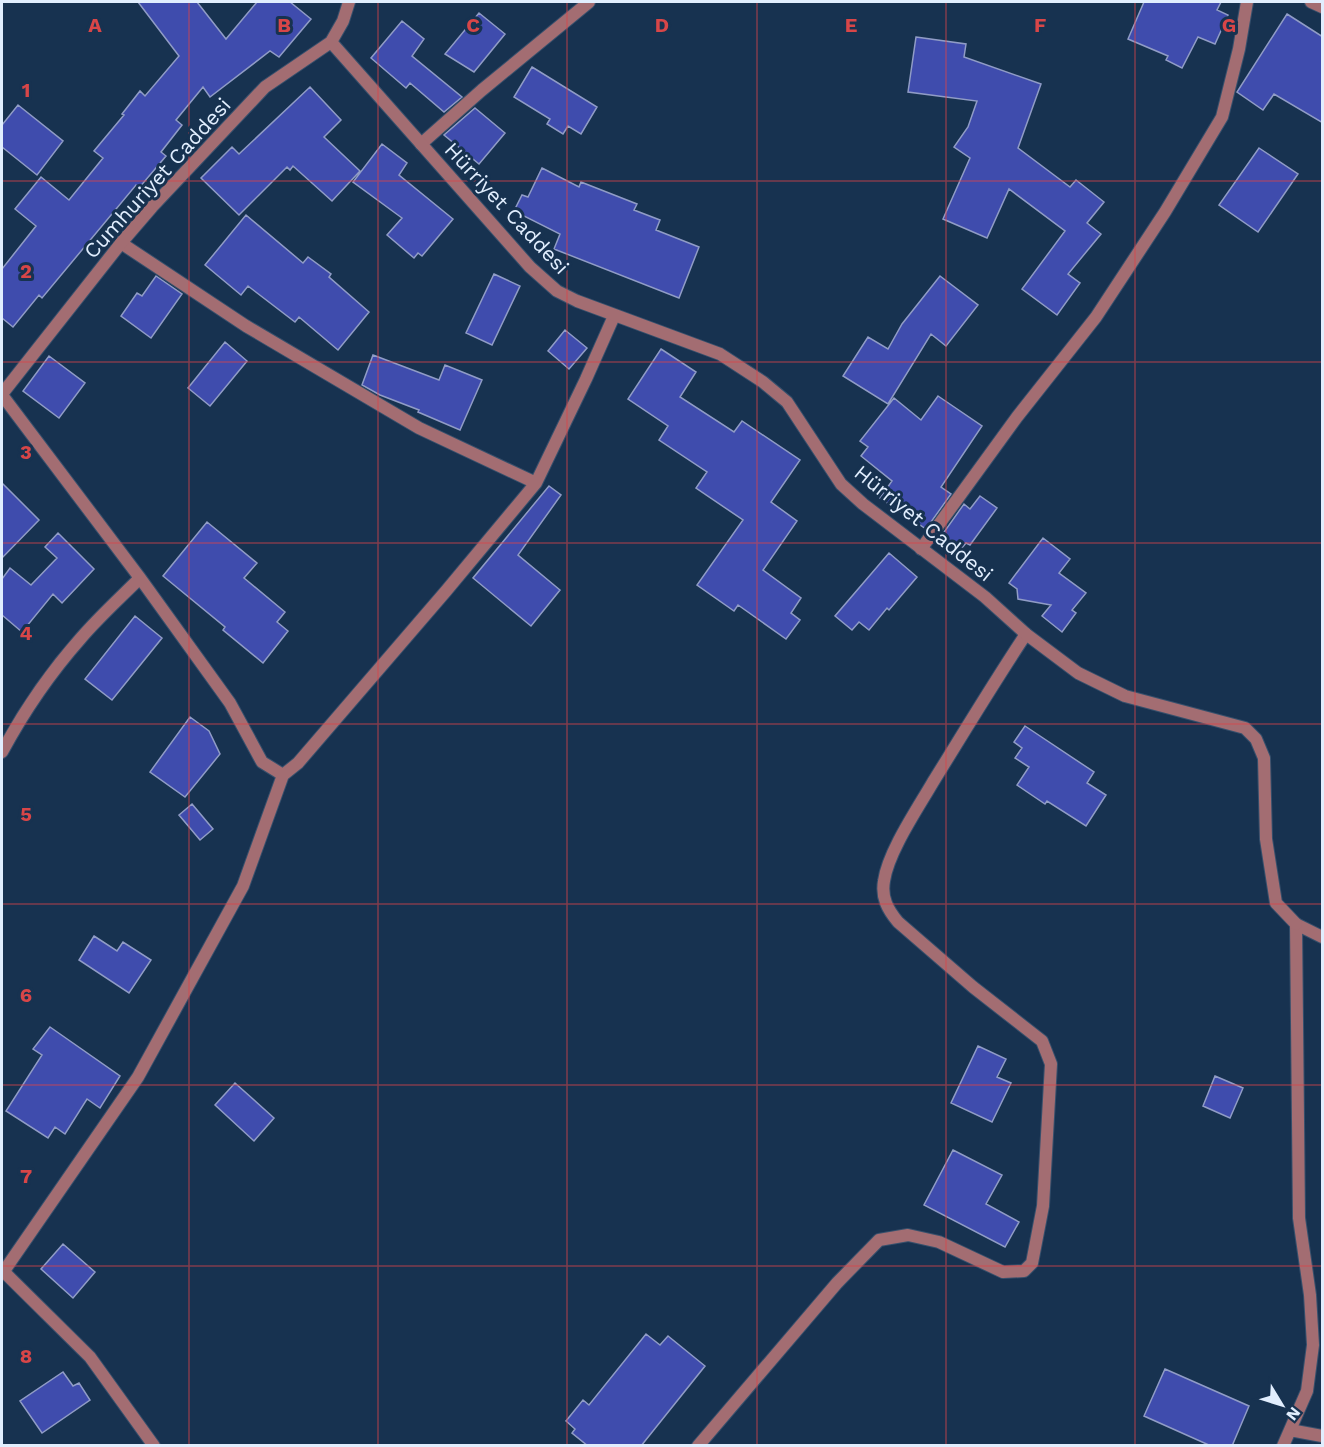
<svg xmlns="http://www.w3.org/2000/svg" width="1324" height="1447" font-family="'Work Sans',sans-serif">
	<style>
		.building { fill: #3f4cad; stroke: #909cc6; stroke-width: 1.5 }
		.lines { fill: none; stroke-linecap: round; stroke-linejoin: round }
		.minor-casing { stroke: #37506c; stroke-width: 14 }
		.tertiary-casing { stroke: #37506c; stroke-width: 14 }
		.minor { stroke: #a36d72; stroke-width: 12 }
		.tertiary { stroke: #a36d72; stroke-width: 12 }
		.grid { fill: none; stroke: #d84648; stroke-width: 1.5; stroke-opacity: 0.55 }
		.labels { text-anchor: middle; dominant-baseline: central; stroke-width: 6; stroke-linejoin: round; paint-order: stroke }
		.street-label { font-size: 21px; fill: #e1eefe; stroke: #173250 }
		.grid-label { font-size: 20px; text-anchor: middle; font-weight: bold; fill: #d84648; stroke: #173250; stroke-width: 6; stroke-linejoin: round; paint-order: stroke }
	</style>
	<rect width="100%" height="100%" fill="#173250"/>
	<path class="building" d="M 138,2 L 197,2 L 226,39 L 257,2 L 290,2 L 311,19 L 279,57 L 270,51 L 210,97 L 203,87 L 176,120 L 182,125 L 161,152 L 166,156 L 139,188 L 136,185 L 42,298 L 39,295 L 13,327 L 2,318 L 2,269 L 36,226 L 15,209 L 41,177 L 69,200 L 103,158 L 94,151 L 124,115 L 122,114 L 140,91 L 145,96 L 179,56 Z
		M 1144,2 L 1221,2 L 1217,10 L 1228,15 L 1215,44 L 1198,37 L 1182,68 L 1166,60 L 1168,56 L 1128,39 Z
		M 479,13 L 505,34 L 474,72 L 445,54 Z
		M 1287,14 L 1323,37 L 1323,123 L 1274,94 L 1263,110 L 1237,92 Z
		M 402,21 L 424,39 L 412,56 L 462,97 L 444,112 L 410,83 L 406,88 L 371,58 Z
		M 916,37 L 966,44 L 964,57 L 1041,84 L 1018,148 L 1070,187 L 1076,180 L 1104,202 L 1087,223 L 1101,234 L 1068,274 L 1080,283 L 1057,315 L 1022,289 L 1065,231 L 1009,189 L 987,238 L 943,219 L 970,158 L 954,147 L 968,127 L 977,101 L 908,92 Z
		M 532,67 L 597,107 L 581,134 L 568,126 L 563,134 L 547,124 L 550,119 L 514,97 Z
		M 310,87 L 341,120 L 324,137 L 360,171 L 332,201 L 293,166 L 290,170 L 287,167 L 239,215 L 201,178 L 232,147 L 239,154 Z
		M 18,105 L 63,141 L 37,175 L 2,147 L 2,125 Z
		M 475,108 L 505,133 L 479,164 L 444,135 Z
		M 382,144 L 407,163 L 399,175 L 453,219 L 422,256 L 418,253 L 414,258 L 387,235 L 402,218 L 353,182 Z
		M 1259,148 L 1298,174 L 1258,232 L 1219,205 Z
		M 542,168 L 579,187 L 581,182 L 637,204 L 634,210 L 660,220 L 656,230 L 699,247 L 679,298 L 554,249 L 560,234 L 514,211 L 522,195 L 528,197 Z
		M 246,215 L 303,263 L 308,257 L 331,274 L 329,277 L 369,312 L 338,350 L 299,317 L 295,322 L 248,286 L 241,295 L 205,265 Z
		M 494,274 L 520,286 L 492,345 L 466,333 Z
		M 156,276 L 182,294 L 151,338 L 121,316 L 137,293 L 142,296 Z
		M 940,276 L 978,305 L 946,346 L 931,334 L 888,404 L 843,376 L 868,337 L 888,349 L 902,324 Z
		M 565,330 L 587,348 L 569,369 L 548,351 Z
		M 225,342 L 247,361 L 210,406 L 188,388 Z
		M 661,349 L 696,372 L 680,397 L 734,432 L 742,421 L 800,460 L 771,502 L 797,521 L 763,570 L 801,598 L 791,613 L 800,620 L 786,639 L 738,605 L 734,611 L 697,585 L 743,520 L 696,488 L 707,472 L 659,440 L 668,426 L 628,399 Z
		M 373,355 L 439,380 L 445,365 L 482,380 L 460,430 L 418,412 L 419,410 L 380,395 L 362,385 Z
		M 49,356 L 85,383 L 59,418 L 23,391 Z
		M 938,396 L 982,426 L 941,487 L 951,494 L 926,529 L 880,498 L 892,481 L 861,456 L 868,447 L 860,441 L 894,398 L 921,420 Z
		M 2,483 L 39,520 L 2,558 Z
		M 549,486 L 561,495 L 518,555 L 560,590 L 531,626 L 473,578 Z
		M 980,496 L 997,508 L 970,545 L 966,543 L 961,549 L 942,535 L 964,504 L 970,509 Z
		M 207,522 L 257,563 L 244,578 L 285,612 L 277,622 L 288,631 L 263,663 L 223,630 L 225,627 L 163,576 Z
		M 58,533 L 94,569 L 62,603 L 53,594 L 22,632 L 2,615 L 2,579 L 10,568 L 31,585 L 57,558 L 45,547 Z
		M 1043,538 L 1070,559 L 1059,573 L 1086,593 L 1072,610 L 1076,613 L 1062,632 L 1042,616 L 1051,605 L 1018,599 L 1017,589 L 1009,583 Z
		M 889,553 L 917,577 L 889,610 L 887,608 L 869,630 L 859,622 L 852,630 L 835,616 Z
		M 135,616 L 162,638 L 112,700 L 85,679 Z
		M 190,717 L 209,731 L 220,754 L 185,797 L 150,772 Z
		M 1025,726 L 1094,772 L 1087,783 L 1106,795 L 1086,826 L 1047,801 L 1045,804 L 1017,785 L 1029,767 L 1015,758 L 1022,748 L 1014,742 Z
		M 192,804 L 213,829 L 200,840 L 179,815 Z
		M 94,936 L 117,951 L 123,942 L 151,960 L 129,993 L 79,960 Z
		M 50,1027 L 120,1076 L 100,1108 L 87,1099 L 65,1134 L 55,1127 L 48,1138 L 6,1111 L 42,1055 L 33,1049 Z
		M 978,1046 L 1006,1059 L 997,1077 L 1011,1083 L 992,1122 L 951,1103 Z
		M 1215,1076 L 1243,1088 L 1230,1118 L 1203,1106 Z
		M 235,1083 L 274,1118 L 254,1141 L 215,1105 Z
		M 953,1150 L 1002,1175 L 986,1204 L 1019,1222 L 1005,1247 L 924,1205 Z
		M 63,1244 L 95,1272 L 73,1298 L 41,1269 Z
		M 646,1334 L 660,1345 L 668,1336 L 705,1366 L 641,1446 L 588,1446 L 572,1433 L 575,1429 L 566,1421 L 583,1400 L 589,1405 Z
		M 1165,1369 L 1249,1406 L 1232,1446 L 1211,1446 L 1144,1416 Z
		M 63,1372 L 73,1386 L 79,1383 L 90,1400 L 42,1433 L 20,1401 Z"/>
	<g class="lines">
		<g class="minor-casing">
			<path id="minor" d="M 421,144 L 482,90 L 589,2
				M 121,243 L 246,326 L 419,428 L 536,483
				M 2,395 L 140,578 L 230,703 L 262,762 L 283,775 L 298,763 L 446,591 L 536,483 L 586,379 L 614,316
				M 921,549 L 1017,417 L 1096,317 L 1165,212 L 1222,117 L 1239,49 L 1247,2
				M 2,752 C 24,711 50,673 81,638 C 99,617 120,598 140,578
				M 4,1271 L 138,1077 L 243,886 L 283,775
				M 1290,1430 L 1322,1436
				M 698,1446 L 837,1283 L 879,1240 L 908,1235 L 939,1242 L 1003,1272 L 1024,1271 L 1032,1263 L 1043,1206 L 1051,1064 L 1042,1041 L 973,987 L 898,922 C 888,910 881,898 884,881 C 888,852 918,808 933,782 C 964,732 994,682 1026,634
				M 1283,1446 L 1307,1391 L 1313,1345 L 1310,1295 L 1299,1218 L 1296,924 L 1322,937"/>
		</g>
		<g class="tertiary-casing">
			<path id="tertiary" d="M 1311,2 L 1322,7
				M 331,42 L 530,267 L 557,291 L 577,301 L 720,354 L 763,382 L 787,402 L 841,484 L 863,504 L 985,597 L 1026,634 L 1078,673 L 1125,696 L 1245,728 L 1256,739 L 1264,758 L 1266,839 L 1276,903 L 1296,924
				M 2,394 L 121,243 L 152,207 L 265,87 L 331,42 L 343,21 L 349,2
				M 2,1270 L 90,1357 L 154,1446"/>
		</g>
		<use href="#minor" class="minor"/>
		<use href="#tertiary" class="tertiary"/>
	</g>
	<path class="grid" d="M 189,2 L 189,1446M 378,2 L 378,1446M 567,2 L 567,1446M 757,2 L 757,1446M 946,2 L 946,1446M 1135,2 L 1135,1446M 2,181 L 1322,181M 2,362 L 1322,362M 2,543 L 1322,543M 2,724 L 1322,724M 2,904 L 1322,904M 2,1085 L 1322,1085M 2,1266 L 1322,1266"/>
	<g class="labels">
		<g class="street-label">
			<text transform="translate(157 178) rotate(-48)">Cumhuriyet Caddesi</text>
			<text transform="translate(507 208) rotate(47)">Hürriyet Caddesi</text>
			<text transform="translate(924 523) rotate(39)">Hürriyet Caddesi</text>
		</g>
	</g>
	<g class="grid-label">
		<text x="95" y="32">A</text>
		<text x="284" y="32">B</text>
		<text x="473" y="32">C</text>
		<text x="662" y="32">D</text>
		<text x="851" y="32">E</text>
		<text x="1040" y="32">F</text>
		<text x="1229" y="32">G</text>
		<text x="26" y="97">1</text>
		<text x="26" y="278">2</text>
		<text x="26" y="459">3</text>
		<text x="26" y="640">4</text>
		<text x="26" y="821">5</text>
		<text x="26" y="1002">6</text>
		<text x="26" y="1183">7</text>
		<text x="26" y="1363">8</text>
	</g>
	<rect width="1324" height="1447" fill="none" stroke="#e1eefe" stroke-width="6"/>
	<g transform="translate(1282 1405) rotate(128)" stroke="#173250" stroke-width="4.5" paint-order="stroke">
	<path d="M0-4.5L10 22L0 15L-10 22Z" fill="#e1eefe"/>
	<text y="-9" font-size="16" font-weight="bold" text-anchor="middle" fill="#e1eefe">N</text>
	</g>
</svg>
